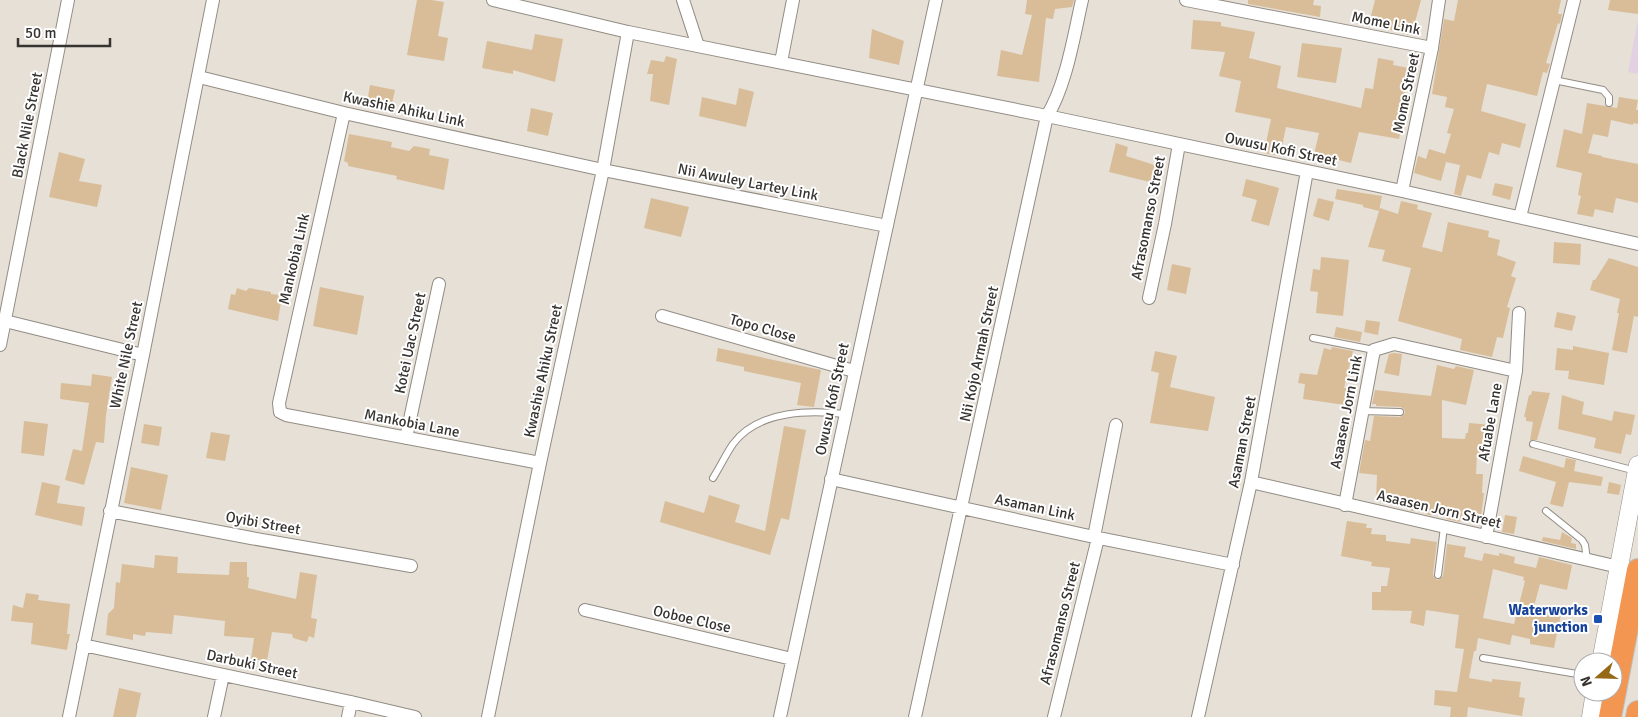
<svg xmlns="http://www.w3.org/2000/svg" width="1638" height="717" font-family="Signika,sans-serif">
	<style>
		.education { fill: #e2d1e2 }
		.building { fill: #d8bd98; fill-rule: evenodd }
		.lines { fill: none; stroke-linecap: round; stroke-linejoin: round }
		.lane-casing { stroke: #928c84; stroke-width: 8 }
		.street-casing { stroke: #928c84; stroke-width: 14 }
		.secondary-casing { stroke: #928c84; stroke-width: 19 }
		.highway-casing { stroke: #bfbebd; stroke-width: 24 }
		.lane { stroke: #fff; stroke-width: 6 }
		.street { stroke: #fff; stroke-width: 12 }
		.secondary { stroke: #fff; stroke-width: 18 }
		.highway { stroke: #f39652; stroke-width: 22 }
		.transit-dot { fill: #1a4fb4; stroke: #fff; stroke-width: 2 }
		.labels { text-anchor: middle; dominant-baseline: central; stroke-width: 4; stroke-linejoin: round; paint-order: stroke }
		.street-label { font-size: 15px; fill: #363330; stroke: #fff }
		.transit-label { font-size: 15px; font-weight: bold; fill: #164399; stroke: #fff; text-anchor: end }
	</style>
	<rect width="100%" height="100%" fill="#e6e0d7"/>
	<path class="education" d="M 1638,20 L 1638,74 L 1628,72 Z"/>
	<path class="building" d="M 417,0 L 431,0 L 444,2 L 438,36 L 448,38 L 444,61 L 407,55 Z
		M 1027,0 L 1074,0 L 1072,7 L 1055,9 L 1053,19 L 1046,18 L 1039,82 L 997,76 L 1001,50 L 1022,55 L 1032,15 L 1025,14 Z
		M 1248,0 L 1314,0 L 1313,5 L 1321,6 L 1320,17 L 1248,4 Z
		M 1375,0 L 1421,0 L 1414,26 L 1412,25 L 1409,35 L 1369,24 Z
		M 1458,0 L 1561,0 L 1558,14 L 1562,14 L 1560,24 L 1558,23 L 1546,63 L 1550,64 L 1547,73 L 1543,72 L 1537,96 L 1487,84 L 1481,111 L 1526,124 L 1520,148 L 1502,143 L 1499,155 L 1489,152 L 1481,179 L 1467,175 L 1461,196 L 1454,194 L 1460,165 L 1446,162 L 1441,181 L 1414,173 L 1418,156 L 1426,159 L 1429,149 L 1445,154 L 1451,134 L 1447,133 L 1454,109 L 1445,107 L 1447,97 L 1432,94 L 1444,19 L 1454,21 Z
		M 1610,0 L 1638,0 L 1638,14 L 1608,10 Z
		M 1193,20 L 1221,22 L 1221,26 L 1255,32 L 1249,58 L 1281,66 L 1277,88 L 1361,108 L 1365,88 L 1373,89 L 1378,58 L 1394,61 L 1393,65 L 1409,68 L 1402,115 L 1404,115 L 1399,139 L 1359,132 L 1351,163 L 1314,154 L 1319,133 L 1286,127 L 1280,156 L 1264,153 L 1271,119 L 1235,112 L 1241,81 L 1219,76 L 1225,52 L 1191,49 Z
		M 872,29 L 904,41 L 899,65 L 869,58 Z
		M 535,34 L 563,39 L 555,82 L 513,70 L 513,74 L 482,68 L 487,41 L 532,50 Z
		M 1302,43 L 1342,48 L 1336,83 L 1297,77 Z
		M 666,56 L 677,59 L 669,105 L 650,101 L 653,74 L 647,74 L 651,60 L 664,62 Z
		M 370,85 L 395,90 L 391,108 L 367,103 Z
		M 739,88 L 754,92 L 746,127 L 699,116 L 702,97 L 736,105 Z
		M 1619,97 L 1638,100 L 1636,110 L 1638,110 L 1638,124 L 1633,123 L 1633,125 L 1611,120 L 1608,137 L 1593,134 L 1588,153 L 1602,156 L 1602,157 L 1638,164 L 1638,203 L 1616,198 L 1613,213 L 1595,209 L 1593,217 L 1577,214 L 1581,196 L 1578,195 L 1582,173 L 1556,167 L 1564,129 L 1582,134 L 1587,103 L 1617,108 Z
		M 531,108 L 553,113 L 548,136 L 527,131 Z
		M 349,134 L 392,142 L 391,147 L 409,151 L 414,146 L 430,149 L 429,155 L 449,159 L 444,190 L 396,179 L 397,176 L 348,166 L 348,163 L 344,161 Z
		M 1116,143 L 1128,147 L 1126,156 L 1158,166 L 1154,183 L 1109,172 Z
		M 59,152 L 85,159 L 79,181 L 102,185 L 97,207 L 49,197 Z
		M 1246,179 L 1279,188 L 1269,226 L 1251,221 L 1257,200 L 1242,196 Z
		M 1495,183 L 1513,187 L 1510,200 L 1492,195 Z
		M 1337,189 L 1382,196 L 1379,211 L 1363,207 L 1363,205 L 1335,199 Z
		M 651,198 L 689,207 L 681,237 L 644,228 Z
		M 1318,198 L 1334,202 L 1329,221 L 1313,216 Z
		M 1401,201 L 1418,205 L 1417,209 L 1432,213 L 1422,247 L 1442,252 L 1448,222 L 1489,231 L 1488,237 L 1500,240 L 1497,255 L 1516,262 L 1511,276 L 1516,278 L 1507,307 L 1510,308 L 1503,338 L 1497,337 L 1492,357 L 1460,350 L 1462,339 L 1398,321 L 1411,268 L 1382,261 L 1385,250 L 1368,247 L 1380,208 L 1398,214 Z
		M 1554,242 L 1581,244 L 1580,265 L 1553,263 Z
		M 1321,257 L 1349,260 L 1343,316 L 1316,313 L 1318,292 L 1310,291 L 1313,269 L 1320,270 Z
		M 1609,258 L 1638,267 L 1638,317 L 1634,316 L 1627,353 L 1612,350 L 1619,313 L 1617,313 L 1620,299 L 1590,290 L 1593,280 L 1595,280 Z
		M 1172,264 L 1191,268 L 1186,294 L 1167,290 Z
		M 320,287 L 364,296 L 357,335 L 313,326 Z
		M 237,288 L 246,291 L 249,288 L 271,292 L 271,294 L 282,295 L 278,321 L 228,309 L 231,294 L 235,295 Z
		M 1557,312 L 1576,316 L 1572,331 L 1554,327 Z
		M 1366,320 L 1380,322 L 1378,335 L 1364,332 Z
		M 1336,327 L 1362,332 L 1360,342 L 1334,337 Z
		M 1573,346 L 1609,353 L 1604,385 L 1568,379 L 1569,371 L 1555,370 L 1557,348 L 1573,350 Z
		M 1332,347 L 1353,351 L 1344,388 L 1347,388 L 1345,405 L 1303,399 L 1305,384 L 1298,383 L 1300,373 L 1317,375 L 1324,348 L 1331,350 Z
		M 718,348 L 821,370 L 814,407 L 797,405 L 801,383 L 744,371 L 744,367 L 716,361 Z
		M 1155,351 L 1177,356 L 1170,387 L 1215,397 L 1208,431 L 1150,423 L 1159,373 L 1151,371 Z
		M 1394,353 L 1402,354 L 1399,376 L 1384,373 L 1389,354 Z
		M 1437,365 L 1454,369 L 1456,366 L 1474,370 L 1466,405 L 1442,400 L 1442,438 L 1465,439 L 1466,433 L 1468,433 L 1469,423 L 1492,425 L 1490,456 L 1477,455 L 1476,474 L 1483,474 L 1482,493 L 1484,493 L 1481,517 L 1465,516 L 1465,520 L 1460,519 L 1460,522 L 1446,519 L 1446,514 L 1429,515 L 1426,514 L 1425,511 L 1411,511 L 1411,501 L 1376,500 L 1377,475 L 1359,473 L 1365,440 L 1370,441 L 1374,416 L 1400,417 L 1405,413 L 1404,409 L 1401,407 L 1376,406 L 1376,404 L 1372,404 L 1375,390 L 1431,396 Z
		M 92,374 L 112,377 L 106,415 L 104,443 L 96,442 L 84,485 L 65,480 L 73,449 L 82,451 L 89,403 L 60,399 L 61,383 L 91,386 Z
		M 1532,391 L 1550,393 L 1537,440 L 1530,440 L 1533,422 L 1526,421 L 1526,417 L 1524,417 L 1529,395 L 1531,395 Z
		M 1562,395 L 1584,402 L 1582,414 L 1612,421 L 1614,411 L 1635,415 L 1631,435 L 1626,434 L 1621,454 L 1594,448 L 1596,438 L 1558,429 Z
		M 24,421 L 48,424 L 44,456 L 21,453 Z
		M 144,424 L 162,427 L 159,446 L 141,443 Z
		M 784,426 L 806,430 L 789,520 L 781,518 L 770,555 L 660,522 L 665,501 L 704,513 L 709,495 L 740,505 L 735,522 L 765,531 Z
		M 211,432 L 230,435 L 225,461 L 206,458 Z
		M 1523,456 L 1564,468 L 1566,458 L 1576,460 L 1574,471 L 1603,477 L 1601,486 L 1569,482 L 1563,507 L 1550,504 L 1556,482 L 1519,471 Z
		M 131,467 L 168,475 L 161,510 L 124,503 Z
		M 42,482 L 60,486 L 57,503 L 85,507 L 82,526 L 35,515 Z
		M 1609,482 L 1621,485 L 1619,495 L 1607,493 Z
		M 1505,515 L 1517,517 L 1514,534 L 1502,532 Z
		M 1347,521 L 1367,524 L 1366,528 L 1372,528 L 1371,534 L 1386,535 L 1386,541 L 1410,544 L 1411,538 L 1437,542 L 1433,574 L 1434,577 L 1437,580 L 1440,579 L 1443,576 L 1447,544 L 1466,547 L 1464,557 L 1482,561 L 1484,553 L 1499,556 L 1499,553 L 1515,557 L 1514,563 L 1536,568 L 1539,557 L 1572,565 L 1567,590 L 1540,584 L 1533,610 L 1561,614 L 1554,648 L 1530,644 L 1530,639 L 1512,635 L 1510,645 L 1478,638 L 1476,651 L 1474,651 L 1469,678 L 1492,682 L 1492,679 L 1521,682 L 1519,697 L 1525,698 L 1522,716 L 1468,707 L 1467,717 L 1450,717 L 1451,707 L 1434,705 L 1435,690 L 1457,692 L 1464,649 L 1455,648 L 1459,615 L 1426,610 L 1424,626 L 1410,623 L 1412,611 L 1372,610 L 1372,592 L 1381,592 L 1381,586 L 1387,586 L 1390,568 L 1371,566 L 1372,562 L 1341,556 ZM 1493,569 L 1524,577 L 1523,580 L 1525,581 L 1514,624 L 1483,618 Z
		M 1562,532 L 1572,538 L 1571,543 L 1576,544 L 1576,549 L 1542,541 L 1543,537 L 1560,540 Z
		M 155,555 L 178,557 L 177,573 L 229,575 L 230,562 L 247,562 L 247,577 L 249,577 L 248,588 L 296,599 L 300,572 L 317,575 L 311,618 L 317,619 L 314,638 L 309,636 L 307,642 L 293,638 L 292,634 L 272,632 L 267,661 L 251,659 L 254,638 L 224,636 L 225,621 L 174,615 L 172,634 L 146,632 L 145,636 L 133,634 L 133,640 L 106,635 L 108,614 L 114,608 L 116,582 L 120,583 L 122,564 L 154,568 Z
		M 26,593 L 39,595 L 38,600 L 70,604 L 67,634 L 70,634 L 67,650 L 31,644 L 33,623 L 11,621 L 13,605 L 23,608 Z
		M 119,688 L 141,693 L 136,717 L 113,717 Z"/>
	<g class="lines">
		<g class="lane-casing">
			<path id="lane" d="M 1554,80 L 1603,90 L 1609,97 L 1609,103
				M 1313,338 L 1374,350
				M 1362,411 L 1400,412
				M 1533,444 L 1636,471
				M 713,478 C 720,467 726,454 733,444 C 758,410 808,410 845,414
				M 1546,511 L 1582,540 L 1585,545 L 1587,560
				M 1438,575 L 1444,527
				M 1483,658 L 1583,675"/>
		</g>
		<g class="street-casing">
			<path id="street" d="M 493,0 L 628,32 L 1047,116 L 1402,191 L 1638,244
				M 683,0 L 698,46
				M 1186,0 L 1432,48
				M 781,62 L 793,0
				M 199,77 L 344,113 L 603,170 L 887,226
				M 344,113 L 279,403 L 280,412 L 286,415 L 540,463
				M 1402,191 L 1432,48 L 1439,0
				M 1520,217 L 1574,0
				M 1149,298 L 1165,224 L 1179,144
				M 662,316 L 854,371
				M 5,321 L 143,355
				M 0,345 L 68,0
				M 406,438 L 439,284
				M 831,479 L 1094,537 L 1233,565
				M 1251,482 L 1619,567
				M 1345,505 L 1374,350 L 1394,344 L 1516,371
				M 110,511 L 251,538 L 411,566
				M 1094,537 L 1116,425
				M 1486,537 L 1516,371 L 1519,313
				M 585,610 L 792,659
				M 83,645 L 351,702 L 415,717
				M 69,717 L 143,355 L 213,0
				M 214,717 L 223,675
				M 348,717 L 351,702
				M 488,717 L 540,463 L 603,170 L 628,32
				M 780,717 L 936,0
				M 915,717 L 1047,116 C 1066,86 1074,35 1082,0
				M 1054,717 L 1098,538
				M 1198,717 L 1251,482 L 1307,171"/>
		</g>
		<g class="secondary-casing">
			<path id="secondary" d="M 1601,662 L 1638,465
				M 1591,717 L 1595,692"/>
		</g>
		<g class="highway-casing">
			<path id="highway" d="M 1610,717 L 1638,570
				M 1637,717 L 1638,712"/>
		</g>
		<use href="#lane" class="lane"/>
		<use href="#street" class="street"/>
		<use href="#secondary" class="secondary"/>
		<use href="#highway" class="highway"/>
	</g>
	<rect class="transit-dot" x="1593" y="614" width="10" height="10" rx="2.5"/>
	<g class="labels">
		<g class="street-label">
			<text transform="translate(1386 23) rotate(11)">Mome Link</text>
			<text transform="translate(1406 93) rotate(-78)">Mome Street</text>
			<text transform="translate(404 109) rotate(12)">Kwashie Ahiku Link</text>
			<text transform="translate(27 125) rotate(-79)">Black Nile Street</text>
			<text transform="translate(1281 149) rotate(12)">Owusu Kofi Street</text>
			<text transform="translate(748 182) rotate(11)">Nii Awuley Lartey Link</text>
			<text transform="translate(1148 218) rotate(-79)">Afrasomanso Street</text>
			<text transform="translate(294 259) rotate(-77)">Mankobia Link</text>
			<text transform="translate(763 328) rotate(16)">Topo Close</text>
			<text transform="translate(410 343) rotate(-78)">Kotei Uac Street</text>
			<text transform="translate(979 354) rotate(-78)">Nii Kojo Armah Street</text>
			<text transform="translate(126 355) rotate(-78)">White Nile Street</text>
			<text transform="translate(543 371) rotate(-78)">Kwashie Ahiku Street</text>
			<text transform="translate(832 399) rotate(-78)">Owusu Kofi Street</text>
			<text transform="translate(1346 412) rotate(-79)">Asaasen Jorn Link</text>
			<text transform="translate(1490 422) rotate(-80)">Afuabe Lane</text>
			<text transform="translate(412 423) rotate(11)">Mankobia Lane</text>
			<text transform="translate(1242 442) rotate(-79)">Asaman Street</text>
			<text transform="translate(1035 507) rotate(12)">Asaman Link</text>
			<text transform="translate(1439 509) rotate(13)">Asaasen Jorn Street</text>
			<text transform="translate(263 523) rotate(10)">Oyibi Street</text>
			<text transform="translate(692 619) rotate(13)">Ooboe Close</text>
			<text transform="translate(1060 623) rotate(-76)">Afrasomanso Street</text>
			<text transform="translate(252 664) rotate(12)">Darbuki Street</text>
		</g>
		<g class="transit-label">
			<text x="1588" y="610">Waterworks<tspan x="1588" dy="17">junction</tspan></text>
		</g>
	</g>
	<g transform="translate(1598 677) rotate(250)"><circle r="24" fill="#ffffff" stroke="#afadac"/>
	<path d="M0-4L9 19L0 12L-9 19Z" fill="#966917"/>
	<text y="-8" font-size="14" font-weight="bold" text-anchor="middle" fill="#363330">N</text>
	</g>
	<path d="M18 38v8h92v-8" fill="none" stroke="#363330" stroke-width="2.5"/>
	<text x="25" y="38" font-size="15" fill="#363330" stroke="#ffffff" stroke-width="4" paint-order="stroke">50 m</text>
</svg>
